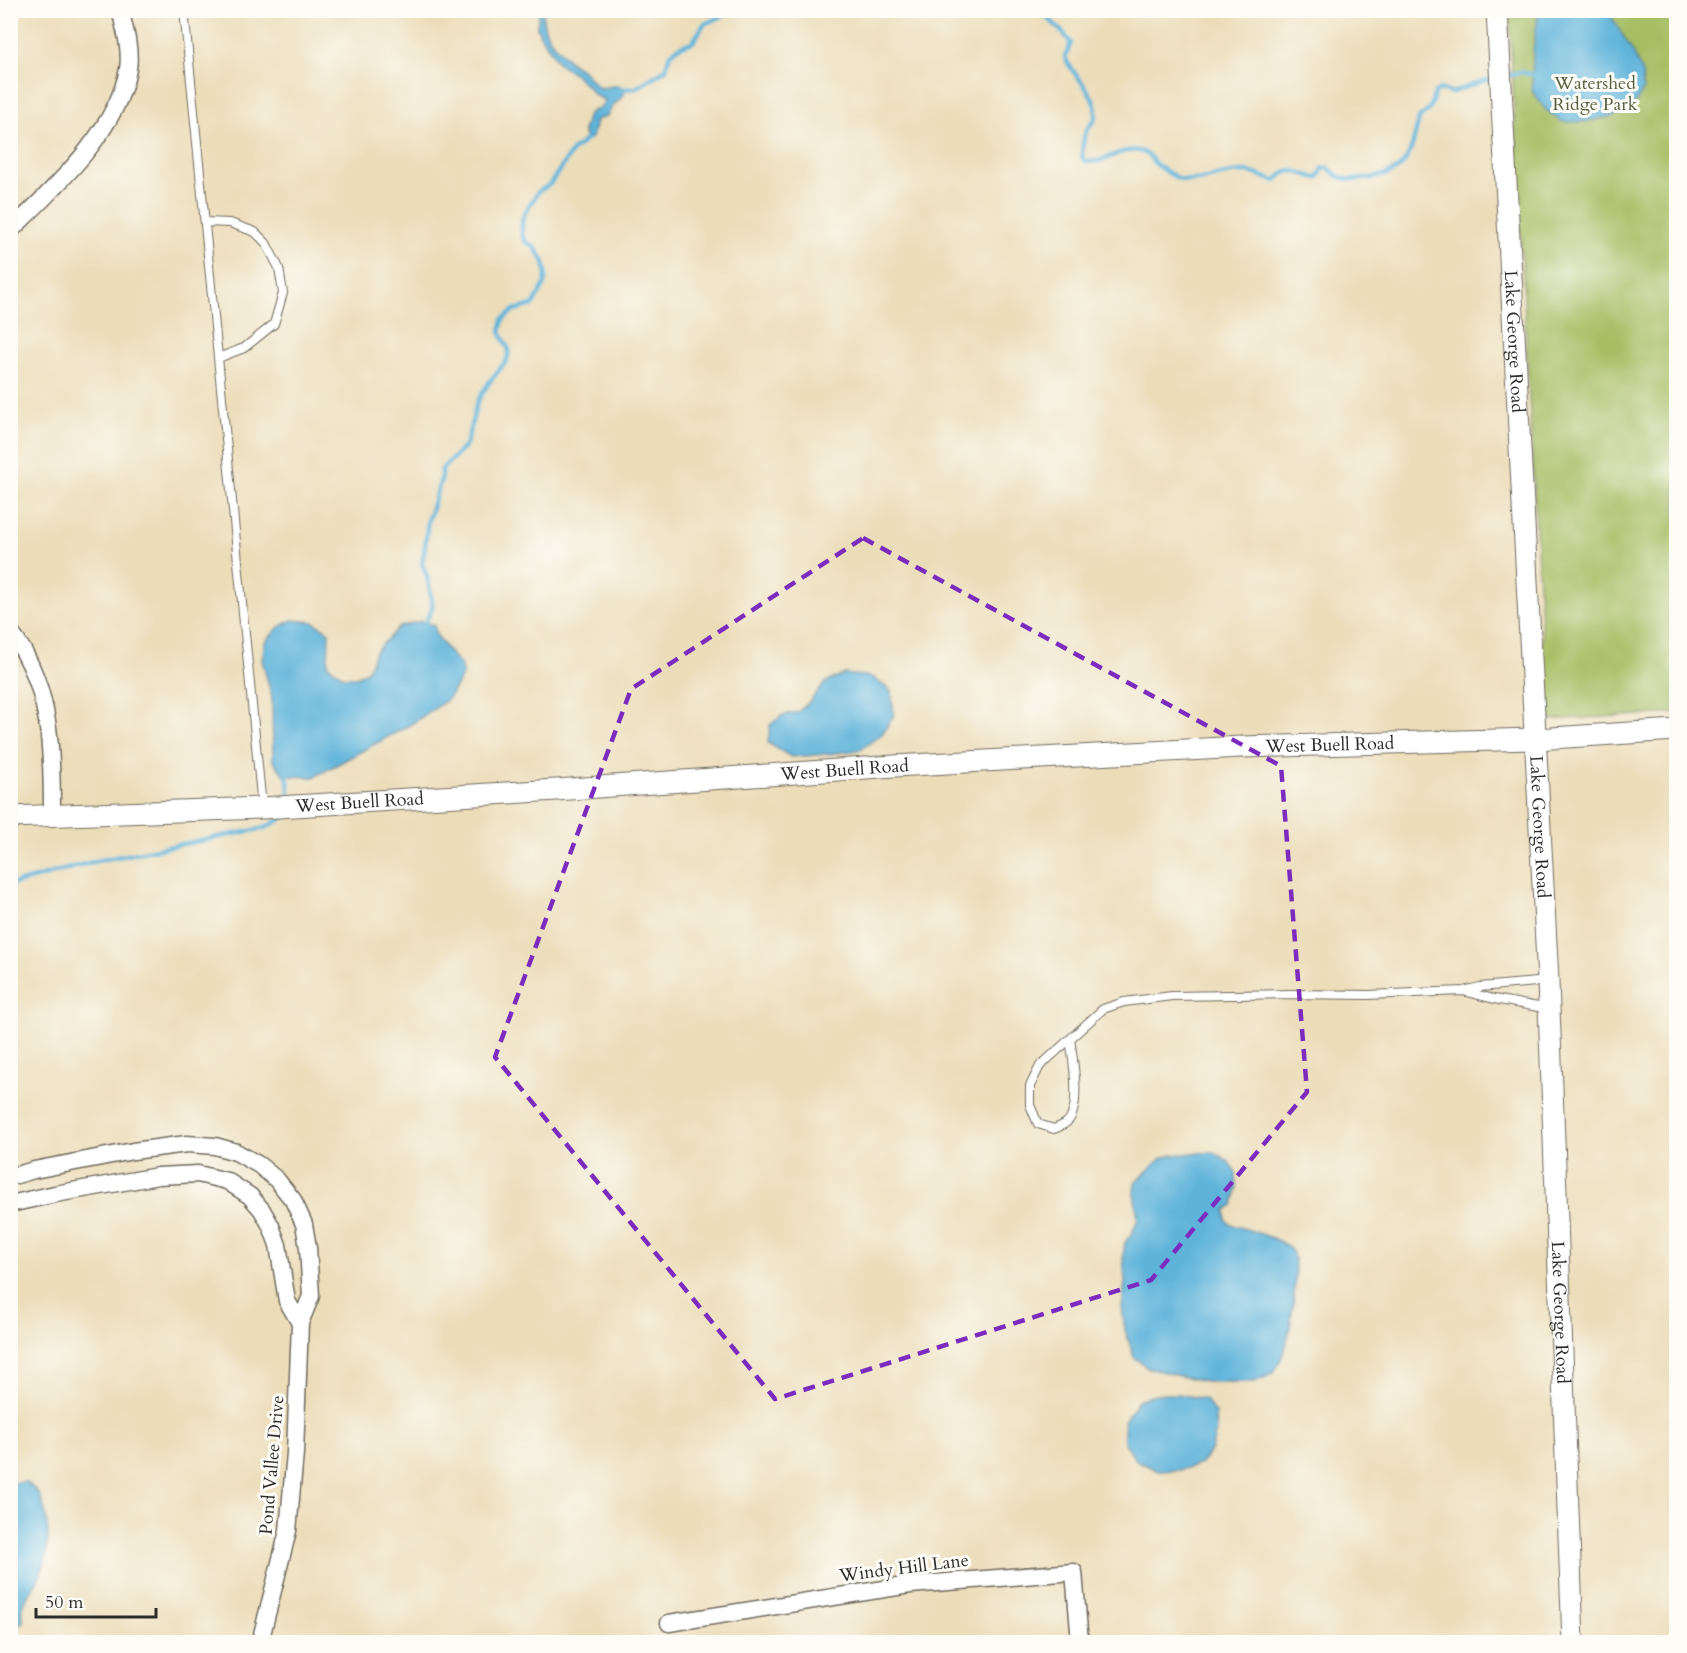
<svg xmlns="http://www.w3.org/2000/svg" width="1687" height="1653" font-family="Cardo,serif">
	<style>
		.green { fill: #a6bd62; stroke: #687446; stroke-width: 1.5 }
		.water { fill: #5db3da; stroke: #446f82; stroke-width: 1.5 }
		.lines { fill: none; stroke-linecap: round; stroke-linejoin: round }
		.stream { stroke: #5db3da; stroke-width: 4.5 }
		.service-casing { stroke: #6f695d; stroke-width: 10 }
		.minor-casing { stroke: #6f695d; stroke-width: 19 }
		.tertiary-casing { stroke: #6f695d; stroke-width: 23 }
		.service { stroke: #fff; stroke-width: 8 }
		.minor { stroke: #fff; stroke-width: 16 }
		.tertiary { stroke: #fff; stroke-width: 21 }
		.marked { fill: none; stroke: #7b2cbf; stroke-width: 4.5; stroke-dasharray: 12 8; stroke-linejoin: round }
		.labels { text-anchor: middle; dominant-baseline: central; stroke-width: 6; stroke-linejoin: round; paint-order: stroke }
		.park-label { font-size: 18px; fill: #565e3e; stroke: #fdfcf7 }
		.street-label { font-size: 18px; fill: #2b2b2b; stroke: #fdfcf7 }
	</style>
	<rect width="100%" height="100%" fill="#fdfcf7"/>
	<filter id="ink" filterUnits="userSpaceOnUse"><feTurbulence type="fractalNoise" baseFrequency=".0167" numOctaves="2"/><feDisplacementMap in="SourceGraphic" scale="12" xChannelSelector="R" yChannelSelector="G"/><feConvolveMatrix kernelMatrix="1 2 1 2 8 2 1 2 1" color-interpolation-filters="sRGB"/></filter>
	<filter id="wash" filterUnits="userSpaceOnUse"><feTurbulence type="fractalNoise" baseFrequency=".008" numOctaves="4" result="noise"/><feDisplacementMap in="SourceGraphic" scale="24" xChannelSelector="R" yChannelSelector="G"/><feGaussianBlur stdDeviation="1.35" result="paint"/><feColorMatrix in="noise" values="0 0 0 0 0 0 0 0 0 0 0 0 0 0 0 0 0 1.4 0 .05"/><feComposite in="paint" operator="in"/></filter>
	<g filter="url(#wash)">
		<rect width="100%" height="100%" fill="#ecddb9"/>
		<path class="green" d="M 1509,11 L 1676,11 L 1676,713 L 1546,720 Z"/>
		<path class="water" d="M 539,11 L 544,11 C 539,32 557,49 572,63 C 575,66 580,67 584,71 C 589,77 593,83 600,88 L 619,85 L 624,89 L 624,95 L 612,107 L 607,116 L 596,120 L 592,138 L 586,139 L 583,131 L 588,114 L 602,106 L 605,100 L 596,96 L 574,73 L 561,66 L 557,61 L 540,35 L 537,27 Z
			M 1547,11 L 1567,13 L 1608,11 L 1633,52 L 1642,73 L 1643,89 L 1636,103 L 1614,116 L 1583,122 L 1562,122 L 1545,109 L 1532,91 L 1533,49 L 1538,16 Z
			M 292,620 L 314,622 L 329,632 L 328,665 L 344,677 L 357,677 L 368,670 L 375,652 L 399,627 L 421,621 L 434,625 L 436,634 L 448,651 L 460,664 L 463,675 L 447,700 L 408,726 L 314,777 L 285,776 L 273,761 L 272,698 L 262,660 L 265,642 L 278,628 Z
			M 844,674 L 872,677 L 891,691 L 894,715 L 882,734 L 860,750 L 829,754 L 791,757 L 768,743 L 770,725 L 783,715 L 798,712 L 809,702 L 826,682 Z
			M 1214,1152 L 1228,1161 L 1236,1173 L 1237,1189 L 1233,1205 L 1226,1210 L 1226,1220 L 1231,1225 C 1244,1228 1283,1239 1291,1250 C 1301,1264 1290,1335 1284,1352 C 1281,1359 1277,1366 1274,1373 L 1255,1382 L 1211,1382 L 1179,1376 L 1146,1367 L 1134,1357 L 1125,1330 L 1122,1308 L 1125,1281 L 1123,1256 L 1125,1242 L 1132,1234 L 1138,1218 L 1134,1193 L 1135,1182 C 1143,1176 1158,1159 1165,1157 C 1174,1153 1203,1153 1214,1152 Z
			M 1155,1394 L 1178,1394 L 1205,1399 L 1215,1413 L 1216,1433 L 1211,1449 L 1201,1464 L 1180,1470 L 1158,1471 L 1136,1460 L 1124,1443 L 1124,1421 L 1138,1400 Z
			M 26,1482 C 30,1486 37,1490 39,1495 C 51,1518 50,1550 41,1574 C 36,1586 26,1595 23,1607 C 22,1612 23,1617 23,1622 L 11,1628 L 11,1483 Z"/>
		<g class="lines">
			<path class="stream" d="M 1040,10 L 1062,32 L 1071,43 L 1065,57 C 1072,76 1096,91 1096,114 C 1096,122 1090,124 1087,130 C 1082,138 1083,148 1082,157 L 1085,161 C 1106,165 1118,147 1139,151 C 1148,152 1150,159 1157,165 C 1161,168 1176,178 1180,179 C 1202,184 1223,171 1245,172 C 1256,172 1265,179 1276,181 C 1289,163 1301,175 1318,178 L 1323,168 L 1329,168 C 1332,171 1335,175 1340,177 C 1355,183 1391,177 1402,165 C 1414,151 1414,133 1420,117 L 1429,110 L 1435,93 L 1440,89 L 1451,93 L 1483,81 L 1495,79
				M 1506,76 L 1520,72 L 1535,75
				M 624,89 L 636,88 L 666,69 C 669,50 676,47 693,42 L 704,24 L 737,10
				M 424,625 L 432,609 L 432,601 L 427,576 L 422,564 L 425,546 L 428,520 L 442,476 L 442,469 L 466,445 L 477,402 L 490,381 L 507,360 L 509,350 L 500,332 L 503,319 L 514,310 L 533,305 L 545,284 L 546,271 L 543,260 L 535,248 L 525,241 L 522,235 L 522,221 L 524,214 L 538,192 L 550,184 L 573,150 L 587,139
				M 287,770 L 289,792
				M 10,885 L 96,861 L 265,828 L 288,815"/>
		</g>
	</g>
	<g filter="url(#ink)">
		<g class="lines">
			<g class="service-casing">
				<path id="service" d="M 184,10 L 262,807
					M 205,222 L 230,223 L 255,232 L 266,243 L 279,268 L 283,293 L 274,324 L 244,348 L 218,358
					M 1548,981 L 1480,987 L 1463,991 L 1494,999 L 1549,1009
					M 1070,1039 C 1073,1058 1082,1109 1067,1122 C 1064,1125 1058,1127 1054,1129 L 1038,1124 L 1030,1105 L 1030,1086 L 1040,1066 L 1103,1009 L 1124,1002 L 1172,996 L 1293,994 L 1368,995 L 1463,991"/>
			</g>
			<g class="minor-casing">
				<path id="minor" d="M 10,231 C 54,188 117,132 128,69 C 131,50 125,29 120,10
					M 10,632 C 16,640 22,647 26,656 C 52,704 52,762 52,815
					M 10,1177 L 34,1170 L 133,1151 L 187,1144 L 215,1146 L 236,1152 L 259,1165 L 277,1180 L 293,1200 L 304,1224 L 308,1248 L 311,1296 L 300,1323 L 295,1453 L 288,1531 L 260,1642
					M 10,1204 L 55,1194 L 158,1176 L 198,1174 L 227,1181 L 250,1196 L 262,1210 L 271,1226 L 278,1245 L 287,1301 L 300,1323
					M 669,1623 L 910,1585 L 1074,1572 L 1080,1642"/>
			</g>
			<g class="tertiary-casing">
				<g id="tertiary">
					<path id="s1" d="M 1497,10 L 1548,981 L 1573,1642"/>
					<path id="s2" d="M 10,817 L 262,808 L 556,790 L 894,766 L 1241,747 L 1536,739 L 1676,730"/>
				</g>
			</g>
			<use href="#service" class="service"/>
			<use href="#minor" class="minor"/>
			<use href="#tertiary" class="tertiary"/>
		</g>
	</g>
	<path class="marked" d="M 863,538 L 1281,766 L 1307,1092 L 1151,1280 L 775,1399 L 495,1057 L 631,689 Z"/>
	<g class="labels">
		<g class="park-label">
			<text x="1595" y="83">Watershed<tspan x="1595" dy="21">Ridge Park</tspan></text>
		</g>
		<g class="street-label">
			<text stroke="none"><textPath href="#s1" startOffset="332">Lake George Road</textPath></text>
			<text stroke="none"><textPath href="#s2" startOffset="1322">West Buell Road</textPath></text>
			<text stroke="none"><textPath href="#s2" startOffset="836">West Buell Road</textPath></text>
			<text stroke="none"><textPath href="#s2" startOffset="350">West Buell Road</textPath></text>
			<text stroke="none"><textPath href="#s1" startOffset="818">Lake George Road</textPath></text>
			<text stroke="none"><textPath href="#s1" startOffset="1304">Lake George Road</textPath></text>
			<text transform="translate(272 1465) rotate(-85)">Pond Vallee Drive</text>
			<text transform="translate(904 1568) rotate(-7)">Windy Hill Lane</text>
		</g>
	</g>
	<rect width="1687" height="1653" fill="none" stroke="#fdfcf7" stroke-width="36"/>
	<path d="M36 1608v9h120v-9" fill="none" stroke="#2b2b2b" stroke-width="3"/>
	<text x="45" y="1608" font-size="18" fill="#2b2b2b" stroke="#fdfcf7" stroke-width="4.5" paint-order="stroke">50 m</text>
</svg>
